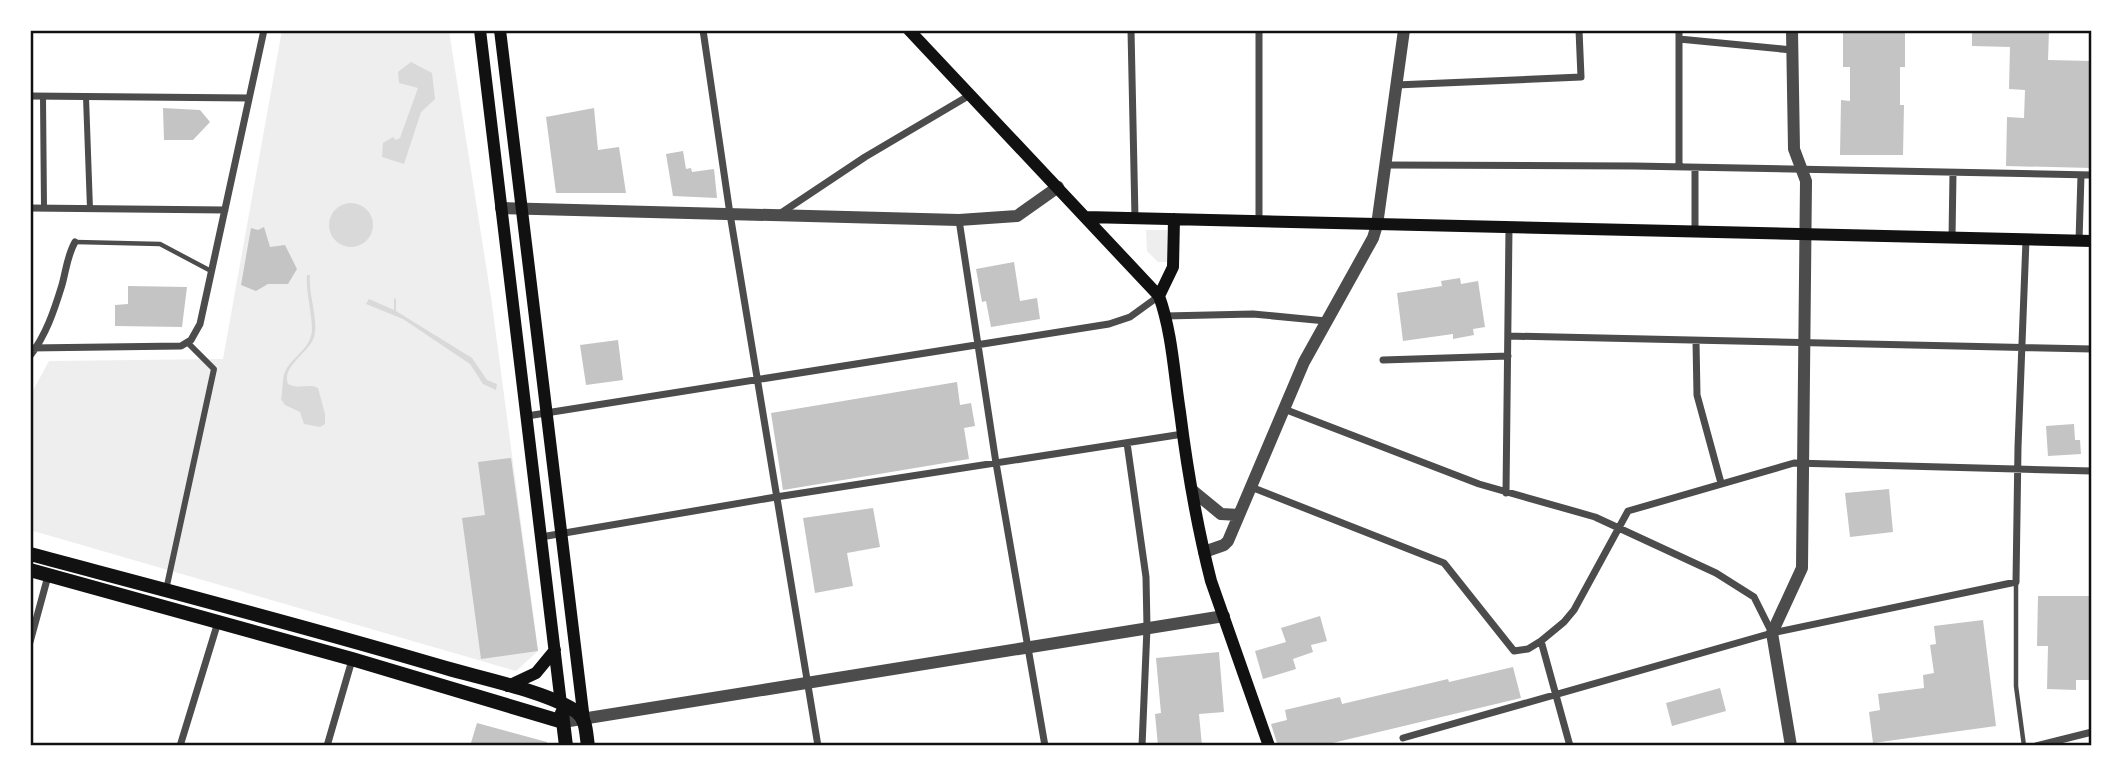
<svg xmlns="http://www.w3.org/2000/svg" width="2122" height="776" font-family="Ubuntu,sans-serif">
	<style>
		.green { fill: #eee }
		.water { fill: #d9d9d9 }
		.building { fill: #c4c4c4 }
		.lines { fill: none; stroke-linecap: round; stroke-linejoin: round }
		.service { stroke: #4c4c4c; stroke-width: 4.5 }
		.pedestrian { stroke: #4c4c4c; stroke-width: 6 }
		.minor { stroke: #4c4c4c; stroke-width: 7 }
		.tertiary { stroke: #4c4c4c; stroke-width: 12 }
		.secondary { stroke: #111; stroke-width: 12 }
		.primary { stroke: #111; stroke-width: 14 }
		.neatline { fill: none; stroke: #111; stroke-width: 2.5 }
	</style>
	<rect width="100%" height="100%" fill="#fff"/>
	<path class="green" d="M 282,30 L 449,31 L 491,297 L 538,651 L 516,671 L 30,530 L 30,396 L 49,361 L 223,359 Z
		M 1146,230 L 1167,230 L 1167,262 L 1158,262 L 1147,251 Z"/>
	<path class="water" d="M 411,62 L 432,73 L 435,99 L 421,112 L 404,164 L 382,157 L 383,143 L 393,137 L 396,140 L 400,138 L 418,88 L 399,83 L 398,72 Z
		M329 225a22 22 0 1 1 44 0a22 22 0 1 1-44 0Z
		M 307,275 L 310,275 C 308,294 319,320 314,337 C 309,353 281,366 288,384 C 299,390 309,383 318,388 L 325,414 L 325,424 L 320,427 L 304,424 L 300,412 L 285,405 L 281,399 C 283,391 282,378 285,372 C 291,358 307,351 311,336 C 315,324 305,292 307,275 Z
		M 394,298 L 396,299 L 396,311 L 472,358 L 487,380 L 497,384 L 496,390 L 483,384 L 470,364 L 403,319 L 366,304 L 369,299 L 394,310 Z"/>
	<path class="building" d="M 1843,30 L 1905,30 L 1905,67 L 1900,67 L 1900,105 L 1904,105 L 1903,155 L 1840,155 L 1841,100 L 1850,101 L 1850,67 L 1843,67 Z
		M 1972,30 L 2049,30 L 2048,60 L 2092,61 L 2092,168 L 2006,166 L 2007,117 L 2024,118 L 2025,90 L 2009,89 L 2010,47 L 1972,46 Z
		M 163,108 L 200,110 L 210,122 L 193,140 L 164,140 Z
		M 594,108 L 598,150 L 619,147 L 626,193 L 556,193 L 546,117 Z
		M 683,151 L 686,169 L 691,168 L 692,172 L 714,169 L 717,198 L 673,196 L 666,154 Z
		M 264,227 L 270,247 L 285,245 L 297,269 L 288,284 L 268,284 L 256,291 L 241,285 L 251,228 L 258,230 Z
		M 1014,262 L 1020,301 L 1037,298 L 1040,319 L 991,327 L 986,301 L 982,302 L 976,269 Z
		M 1460,278 L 1461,284 L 1478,281 L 1485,327 L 1473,329 L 1474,335 L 1453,339 L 1453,334 L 1403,341 L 1397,293 L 1442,286 L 1441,281 Z
		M 128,286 L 187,287 L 182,327 L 115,326 L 115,305 L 128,304 Z
		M 618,340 L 623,380 L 586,385 L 580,345 Z
		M 957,382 L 960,405 L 971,403 L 975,426 L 964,428 L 969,459 L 783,490 L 771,413 Z
		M 2074,424 L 2075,440 L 2080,440 L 2081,454 L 2048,456 L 2046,426 Z
		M 511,458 L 538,651 L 481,659 L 462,518 L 485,515 L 478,462 Z
		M 1889,489 L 1893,532 L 1850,537 L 1845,493 Z
		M 873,508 L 880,547 L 847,553 L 853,586 L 815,593 L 803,518 Z
		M 2038,596 L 2090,596 L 2090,680 L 2076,680 L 2076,690 L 2047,689 L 2048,646 L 2037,646 Z
		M 1320,616 L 1327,641 L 1311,645 L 1313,652 L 1293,659 L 1296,669 L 1263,679 L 1255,651 L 1286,642 L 1281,628 Z
		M 1983,620 L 1996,726 L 1873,743 L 1869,712 L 1880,710 L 1878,694 L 1924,688 L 1923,675 L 1934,673 L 1930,645 L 1936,644 L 1934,626 Z
		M 1219,652 L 1224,712 L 1199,714 L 1202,746 L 1158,746 L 1155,714 L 1161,713 L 1156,658 Z
		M 1513,667 L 1521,698 L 1320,746 L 1278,746 L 1271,724 L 1287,720 L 1285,710 L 1340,697 L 1342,704 L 1448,679 L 1449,682 Z
		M 1720,688 L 1726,711 L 1672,726 L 1666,703 Z
		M 477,723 L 547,742 L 547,746 L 470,746 Z"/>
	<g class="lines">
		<path class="service" d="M 76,242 L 160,244 L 211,271
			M 2016,582 L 2016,686 L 2024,746"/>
		<path class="pedestrian" d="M 43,97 L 44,208
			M 86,97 L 90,209
			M 166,590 L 214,369 L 188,343"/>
		<path class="minor" d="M 703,30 L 730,214 L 818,746
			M 1131,30 L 1135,218
			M 1679,30 L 1679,167
			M 1679,39 L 1792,50
			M 1396,85 L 1581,77 L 1579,30
			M 30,96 L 249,98
			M 1385,165 L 1634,166 L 2092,175
			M 1695,168 L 1695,231
			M 30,208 L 225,210
			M 778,215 L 865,157 L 970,95
			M 959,220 L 996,463 L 1045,746
			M 1259,222 L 1259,30
			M 1952,238 L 1953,173
			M 2079,241 L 2081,175
			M 1165,316 L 1253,314 L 1326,321
			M 1508,336 L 2092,349
			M 1696,341 L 1697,395 L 1721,483
			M 30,348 L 181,346 L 191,340 L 200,324 L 264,30
			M 30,356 C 46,335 54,311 62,285 C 66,271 67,256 75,242
			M 1383,360 L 1508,356
			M 1284,409 L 1479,484 L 1595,517 L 1716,573 L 1754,597 L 1772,633
			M 527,416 L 1109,324 L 1130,317 L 1159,296
			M 1127,443 L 1146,577 L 1147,628 L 1142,746
			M 1251,487 L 1444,563 L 1514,651 L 1528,649 L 1541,641
			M 1506,493 L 1509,228
			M 541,537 L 776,497 L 1183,434
			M 30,642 L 48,576
			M 1403,738 L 1772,633 L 2016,582 L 2018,447 L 2026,240
			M 180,746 L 218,622
			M 327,746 L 352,660
			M 1570,746 L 1541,641 L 1564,622 L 1574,610 L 1628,511 L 1794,463 L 2092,471
			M 2036,746 L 2092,732"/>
		<path class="tertiary" d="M 501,208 L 959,220 L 1017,216 L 1058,187
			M 1193,491 L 1221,514 L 1239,515
			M 1204,552 L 1224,545 L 1228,541 L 1304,362 L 1373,238 L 1377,225 L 1404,30
			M 563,722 L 1224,616
			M 1791,746 L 1772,633 L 1802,568 L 1806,181 L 1794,149 L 1792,30"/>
		<path class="secondary" d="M 480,30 L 561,704
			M 500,30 L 584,720
			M 909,30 L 1159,296 C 1172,332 1174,374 1180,412 C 1187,468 1197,526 1211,581 L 1269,746
			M 1086,217 L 2092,241
			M 1159,296 L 1173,267 L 1174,219
			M 508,686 L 536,673 L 555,650"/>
		<path class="primary" d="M 30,554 C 169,591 308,627 446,668 C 480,678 549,692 577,712 C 587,720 586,735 588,746
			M 30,570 L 352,659 L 563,722
			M 562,713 L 566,746"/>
	</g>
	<rect width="2122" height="776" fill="none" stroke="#ffffff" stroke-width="63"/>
	<rect x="32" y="32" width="2058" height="712" class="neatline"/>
</svg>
